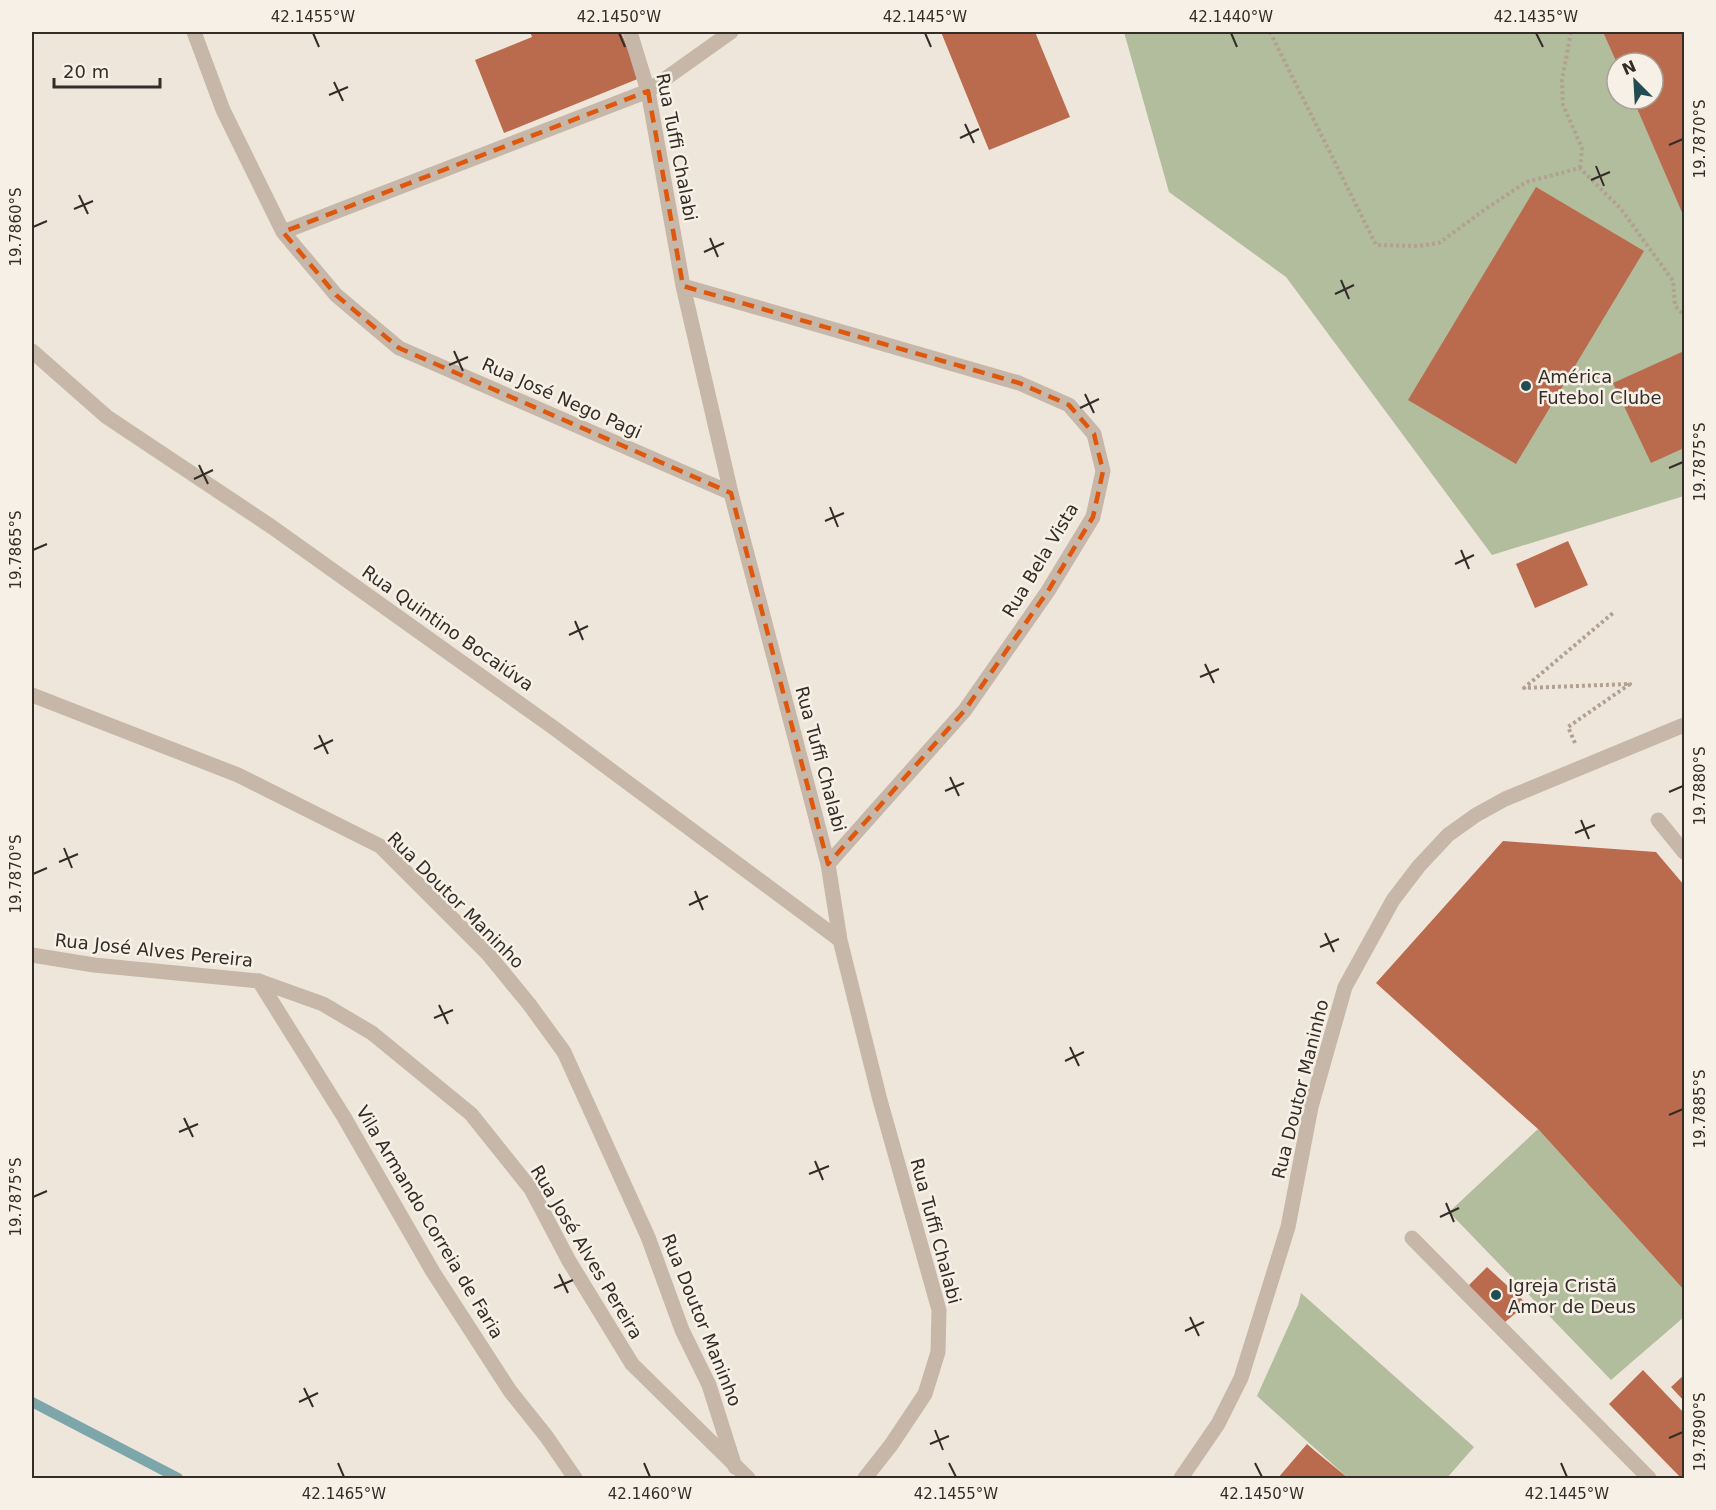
<svg xmlns="http://www.w3.org/2000/svg" width="1716" height="1510" font-family="'DejaVu Sans',sans-serif">
	<style>
		.green { fill: #b1bd9c; fill-rule: evenodd }
		.lines { fill: none; stroke-linecap: round; stroke-linejoin: round }
		.stream { stroke: #7ca6aa; stroke-width: 10 }
		.building { fill: #bb6b4d }
		.path { stroke: #b2a192; stroke-width: 4; stroke-dasharray: 3 3; stroke-linecap: butt }
		.service { stroke: #c6b7a8; stroke-width: 15 }
		.minor { stroke: #c6b7a8; stroke-width: 15 }
		.marked { fill: none; stroke: #df570d; stroke-width: 4.5; stroke-dasharray: 12 8; stroke-linejoin: round }
		.ticks { fill: none; stroke: #332c27; stroke-width: 2 }
		.poi-dot { fill: #214c51; stroke: #f7f0e6; stroke-width: 2 }
		.labels { text-anchor: middle; dominant-baseline: central; stroke-width: 5; stroke-linejoin: round; paint-order: stroke }
		.street-label { font-size: 18px; fill: #332c27; stroke: #f7f0e6 }
		.poi-label { font-size: 18px; fill: #332c27; stroke: #f7f0e6; text-anchor: start }
		.neatline { fill: none; stroke: #332c27; stroke-width: 2 }
		.ticks-label { font-size: 15px; text-anchor: middle; fill: #332c27 }
	</style>
	<rect width="100%" height="100%" fill="#efe6db"/>
	<path class="green" d="M 1124,32 L 1684,32 L 1684,496 L 1492,555 L 1286,277 L 1169,192 ZM 1617,63 L 1653,63 L 1653,99 L 1617,99 Z
		M 1538,1129 L 1684,1290 L 1684,1317 L 1611,1380 L 1449,1212 Z
		M 1301,1293 L 1474,1447 L 1447,1478 L 1348,1478 L 1257,1396 L 1298,1305 Z"/>
	<g class="lines">
		<path class="stream" d="M 32,1402 L 178,1478"/>
	</g>
	<path class="building" d="M 530,32 L 621,32 L 640,78 L 504,133 L 475,60 L 532,37 Z
		M 941,32 L 1035,32 L 1070,117 L 989,150 Z
		M 1603,32 L 1684,32 L 1684,217 L 1633,99 L 1653,99 L 1653,63 L 1617,63 Z
		M 1536,187 L 1644,251 L 1516,464 L 1408,400 Z
		M 1684,351 L 1684,448 L 1651,463 L 1613,383 Z
		M 1568,541 L 1588,585 L 1535,608 L 1516,564 Z
		M 1503,841 L 1656,852 L 1684,885 L 1684,1290 L 1538,1129 L 1376,983 Z
		M 1487,1267 L 1527,1304 L 1499,1327 L 1469,1285 Z
		M 1643,1370 L 1684,1413 L 1684,1478 L 1681,1478 L 1609,1404 Z
		M 1684,1375 L 1684,1401 L 1671,1387 Z
		M 1307,1444 L 1315,1451 L 1348,1478 L 1278,1478 Z"/>
	<g class="lines">
		<path class="path" d="M 1270,32 L 1376,245 L 1418,246 L 1439,243 L 1487,208 L 1526,182 L 1580,168 L 1621,209 L 1673,281 L 1675,306 L 1684,315
			M 1571,32 L 1562,80 L 1563,105 L 1582,148 L 1580,168
			M 1575,743 L 1568,727 L 1630,684 L 1524,688 L 1613,613"/>
		<path class="service" d="M 1658,820 L 1684,852
			M 259,981 L 344,1117 L 433,1272 L 510,1391 L 546,1436 L 575,1478
			M 1412,1238 L 1649,1478"/>
		<path class="minor" d="M 194,32 L 223,110 L 283,232 L 336,295 L 399,348 L 731,493
			M 630,32 L 648,91 L 683,286 L 731,493 L 828,864 L 840,940 L 880,1100 L 939,1310 L 938,1352 L 925,1394 L 891,1445 L 865,1478
			M 283,232 L 648,91 L 731,32
			M 683,286 L 1019,383 L 1069,405 L 1094,434 L 1103,471 L 1093,517 L 1048,591 L 965,710 L 828,864
			M 32,351 L 107,417 L 272,527 L 554,728 L 840,940
			M 32,695 L 238,775 L 380,846 L 488,954 L 529,1004 L 564,1052 L 648,1237 L 682,1330 L 709,1385 L 735,1467
			M 32,955 L 94,965 L 259,981 L 323,1004 L 372,1033 L 471,1114 L 531,1189 L 569,1261 L 632,1364 L 748,1478
			M 1181,1478 L 1218,1424 L 1241,1378 L 1288,1227 L 1311,1107 L 1345,987 L 1393,900 L 1419,866 L 1448,835 L 1476,815 L 1505,799 L 1684,725"/>
	</g>
	<path class="marked" d="M 648,91 L 683,286 L 1019,383 L 1069,405 L 1094,434 L 1103,471 L 1093,517 L 1048,591 L 965,710 L 828,864 L 731,493 L 399,348 L 336,295 L 283,232 Z"/>
	<path class="ticks" d="M 313,33 L 319,47M 619,33 L 625,47M 925,33 L 931,47M 1231,33 L 1237,47M 1536,33 L 1543,47M 334,82 L 343,101M 329,95 L 348,87M 965,124 L 974,143M 960,138 L 979,129M 1669,145 L 1683,139M 1596,166 L 1604,186M 1591,180 L 1610,172M 79,195 L 88,214M 74,209 L 93,201M 33,227 L 47,221M 710,238 L 718,257M 704,252 L 724,243M 1341,280 L 1349,299M 1335,294 L 1354,285M 454,351 L 463,371M 449,365 L 468,357M 1085,394 L 1094,413M 1080,408 L 1099,399M 199,465 L 208,484M 1669,468 L 1683,462M 194,479 L 213,470M 830,507 L 838,527M 825,521 L 844,513M 33,550 L 47,544M 1461,550 L 1469,569M 1455,564 L 1474,555M 575,621 L 583,640M 569,635 L 588,626M 1205,664 L 1214,683M 1200,677 L 1219,669M 319,735 L 328,754M 314,749 L 333,740M 950,777 L 959,796M 945,791 L 964,783M 1669,792 L 1683,786M 1581,820 L 1589,839M 1575,833 L 1595,825M 64,848 L 72,868M 59,862 L 78,854M 33,874 L 47,868M 695,891 L 703,910M 689,905 L 708,896M 1325,933 L 1334,952M 1320,947 L 1339,939M 439,1005 L 448,1024M 434,1018 L 453,1010M 1070,1047 L 1079,1066M 1065,1061 L 1084,1052M 1669,1115 L 1683,1109M 184,1118 L 193,1137M 179,1132 L 198,1124M 815,1161 L 823,1180M 809,1174 L 829,1166M 33,1197 L 47,1191M 1446,1203 L 1454,1222M 1440,1217 L 1459,1208M 559,1274 L 568,1293M 554,1288 L 573,1280M 1190,1317 L 1199,1336M 1185,1331 L 1204,1322M 304,1388 L 313,1407M 299,1402 L 318,1393M 935,1430 L 943,1450M 1669,1438 L 1683,1432M 930,1444 L 949,1436M 338,1463 L 344,1477M 644,1463 L 650,1477M 949,1463 L 956,1477M 1255,1463 L 1262,1477M 1561,1463 L 1567,1477"/>
	<g class="poi-dot">
		<circle cx="1526" cy="386" r="6"/>
		<circle cx="1496" cy="1295" r="6"/>
	</g>
	<g class="labels">
		<g class="street-label">
			<text transform="translate(677 147) rotate(79)">Rua Tuffi Chalabi</text>
			<text transform="translate(562 398) rotate(24)">Rua José Nego Pagi</text>
			<text transform="translate(1040 560) rotate(-59)">Rua Bela Vista</text>
			<text transform="translate(448 628) rotate(35)">Rua Quintino Bocaiúva</text>
			<text transform="translate(821 759) rotate(75)">Rua Tuffi Chalabi</text>
			<text transform="translate(456 900) rotate(45)">Rua Doutor Maninho</text>
			<text transform="translate(154 950) rotate(6)">Rua José Alves Pereira</text>
			<text transform="translate(1300 1089) rotate(-76)">Rua Doutor Maninho</text>
			<text transform="translate(430 1222) rotate(59)">Vila Armando Correia de Faria</text>
			<text transform="translate(936 1231) rotate(75)">Rua Tuffi Chalabi</text>
			<text transform="translate(587 1252) rotate(59)">Rua José Alves Pereira</text>
			<text transform="translate(702 1320) rotate(68)">Rua Doutor Maninho</text>
		</g>
		<g class="poi-label">
			<text x="1538" y="376">América<tspan x="1538" dy="21">Futebol Clube</tspan></text>
			<text x="1508" y="1285">Igreja Cristã<tspan x="1508" dy="21">Amor de Deus</tspan></text>
		</g>
	</g>
	<rect width="1716" height="1510" fill="none" stroke="#f7f0e6" stroke-width="66"/>
	<g transform="translate(1635 81) rotate(336)"><circle r="28" fill="#f7f0e6" stroke="#a9a29a" stroke-width="1.5"/>
	<path d="M0-4.5L10 22L0 15L-10 22Z" fill="#214c51"/>
	<text y="-9" font-size="16" font-weight="bold" text-anchor="middle" fill="#332c27">N</text>
	</g>
	<path d="M54 78v9h106v-9" fill="none" stroke="#332c27" stroke-width="3"/>
	<text x="63" y="78" font-size="18" fill="#332c27" stroke="#f7f0e6" stroke-width="4.5" paint-order="stroke">20 m</text>
	<rect x="33" y="33" width="1650" height="1444" class="neatline"/>
	<g class="ticks-label">
		<text x="313" y="22">42.1455°W</text>
		<text x="619" y="22">42.1450°W</text>
		<text x="925" y="22">42.1445°W</text>
		<text x="1231" y="22">42.1440°W</text>
		<text x="1536" y="22">42.1435°W</text>
		<text transform="translate(1700 139) rotate(-90)" y="5">19.7870°S</text>
		<text transform="translate(16 227) rotate(-90)" y="5">19.7860°S</text>
		<text transform="translate(1700 462) rotate(-90)" y="5">19.7875°S</text>
		<text transform="translate(16 550) rotate(-90)" y="5">19.7865°S</text>
		<text transform="translate(1700 786) rotate(-90)" y="5">19.7880°S</text>
		<text transform="translate(16 874) rotate(-90)" y="5">19.7870°S</text>
		<text transform="translate(1700 1109) rotate(-90)" y="5">19.7885°S</text>
		<text transform="translate(16 1197) rotate(-90)" y="5">19.7875°S</text>
		<text transform="translate(1700 1432) rotate(-90)" y="5">19.7890°S</text>
		<text x="344" y="1499">42.1465°W</text>
		<text x="650" y="1499">42.1460°W</text>
		<text x="956" y="1499">42.1455°W</text>
		<text x="1262" y="1499">42.1450°W</text>
		<text x="1567" y="1499">42.1445°W</text>
	</g>
</svg>
